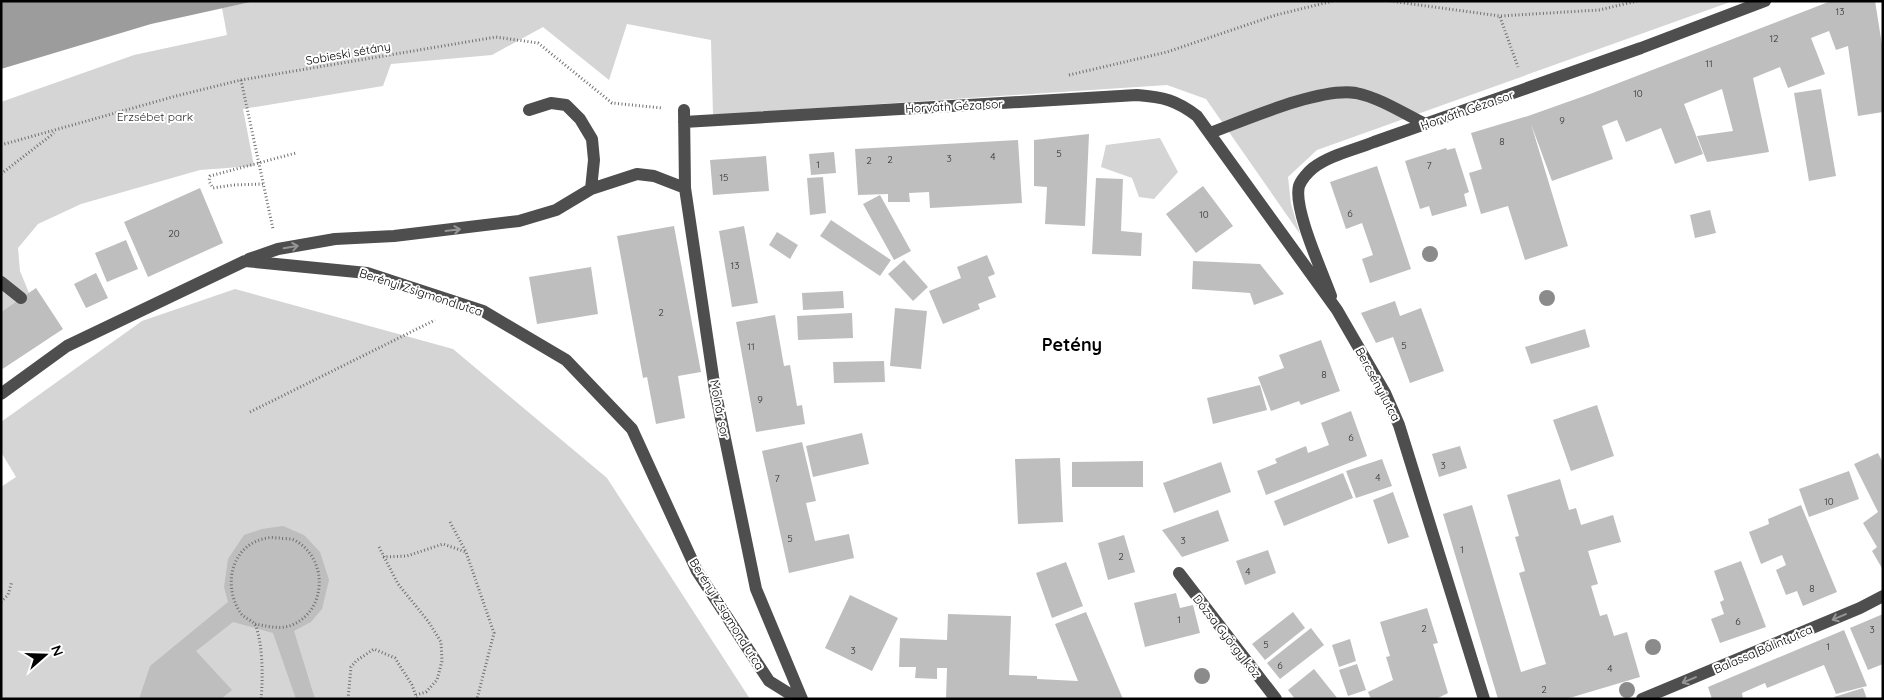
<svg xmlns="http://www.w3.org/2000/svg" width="1884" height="700" font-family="Quicksand,sans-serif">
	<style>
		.green { fill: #d5d5d5 }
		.water { fill: #9c9c9c }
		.building { fill: #bebebe }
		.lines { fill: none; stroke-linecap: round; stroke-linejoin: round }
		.path { stroke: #707070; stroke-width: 3; stroke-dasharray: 1 2.5; stroke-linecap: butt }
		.minor { stroke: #4e4e4e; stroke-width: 12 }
		.tree { fill: #8b8b8b }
		.oneway { stroke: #959595 }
		.labels { text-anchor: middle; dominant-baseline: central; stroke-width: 4; stroke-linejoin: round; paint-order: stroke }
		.number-label { font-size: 10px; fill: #303030 }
		.street-label { font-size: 12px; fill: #000; stroke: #fff }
		.park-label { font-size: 12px; fill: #2c2c2c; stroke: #fff }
		.district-label { font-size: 18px; font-weight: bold; fill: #000; stroke: #fff }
	</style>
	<rect width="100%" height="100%" fill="#fff"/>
	<path class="green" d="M 255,1 L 1733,1 L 1317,150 L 1288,177 L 1291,204 L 1300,234 L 1206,99 L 1167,85 L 713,115 L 711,40 L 627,24 L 609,80 L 543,27 L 492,55 L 391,64 L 383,86 L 243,109 L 254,166 L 200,170 L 81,204 L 38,224 L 18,248 L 20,271 L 29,293 L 1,312 L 1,102 L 134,55 L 227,35 L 222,8 Z
		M 1160,138 L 1178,172 L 1154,199 L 1139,197 L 1132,178 L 1101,167 L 1106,145 Z
		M 235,289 L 453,349 L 607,478 L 750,699 L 1,699 L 1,487 L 16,477 L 1,452 L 1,422 L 142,321 Z"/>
	<path class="water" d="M 1,1 L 255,1 L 151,24 L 1,69 Z"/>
	<path class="building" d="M 1831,1 L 1875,1 L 1883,51 L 1883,112 L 1858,116 L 1848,46 L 1836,50 L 1829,31 L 1811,38 L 1825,74 L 1788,88 L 1780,67 L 1753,78 L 1769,152 L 1707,162 L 1697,136 L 1733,131 L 1722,89 L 1684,104 L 1703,154 L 1675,164 L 1661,128 L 1626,142 L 1617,120 L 1602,126 L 1613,159 L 1552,181 L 1531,124 L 1568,246 L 1525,260 L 1508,206 L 1481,214 L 1469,173 L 1482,169 L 1471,133 L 1528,116 L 1590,94 Z
		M 1821,89 L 1836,176 L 1809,181 L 1794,93 Z
		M 1089,134 L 1085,226 L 1045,224 L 1047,187 L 1034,186 L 1034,140 Z
		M 1018,140 L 1022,203 L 930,208 L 929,192 L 909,193 L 910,202 L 888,202 L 888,194 L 858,195 L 855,149 Z
		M 1446,148 L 1447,150 L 1455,148 L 1469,192 L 1464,194 L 1467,206 L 1432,216 L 1429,206 L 1420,209 L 1405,161 Z
		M 834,152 L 836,173 L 811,175 L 809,154 Z
		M 766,156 L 769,191 L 713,195 L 710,160 Z
		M 1377,166 L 1411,269 L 1370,283 L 1362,259 L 1373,255 L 1362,223 L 1346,229 L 1330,182 Z
		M 823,177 L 826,213 L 810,215 L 807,178 Z
		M 1096,178 L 1123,179 L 1121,231 L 1142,233 L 1141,256 L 1092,254 Z
		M 1203,186 L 1233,226 L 1196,253 L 1166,214 Z
		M 200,188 L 223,243 L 148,277 L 124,222 Z
		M 880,195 L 911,251 L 894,260 L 863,204 Z
		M 1710,210 L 1716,233 L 1695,238 L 1690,215 Z
		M 831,220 L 891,260 L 880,276 L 820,236 Z
		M 674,226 L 701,372 L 678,376 L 685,418 L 656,424 L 647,377 L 643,378 L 617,236 Z
		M 744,226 L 758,303 L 732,307 L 719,231 Z
		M 777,232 L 798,245 L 790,259 L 769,245 Z
		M 126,240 L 138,269 L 107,282 L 95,253 Z
		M 987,255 L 995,274 L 988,277 L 996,297 L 978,304 L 980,309 L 943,324 L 929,291 L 961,278 L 957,267 Z
		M 904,260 L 928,287 L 913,301 L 888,274 Z
		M 1193,261 L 1260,264 L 1284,294 L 1254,305 L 1250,293 L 1192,289 Z
		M 591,267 L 598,314 L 537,324 L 529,277 Z
		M 96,273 L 108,298 L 86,308 L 74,284 Z
		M 36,288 L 63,329 L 1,370 L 1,312 Z
		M 843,291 L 844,308 L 803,310 L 802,293 Z
		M 1395,301 L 1400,316 L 1421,308 L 1444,371 L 1410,383 L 1393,337 L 1376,343 L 1361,313 Z
		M 895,308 L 927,311 L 921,369 L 890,366 Z
		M 852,313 L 853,338 L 798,340 L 797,316 Z
		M 775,315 L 784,366 L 790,365 L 797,406 L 802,405 L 805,424 L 756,432 L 736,322 Z
		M 1585,329 L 1590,347 L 1531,364 L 1525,347 Z
		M 1321,340 L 1340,391 L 1301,405 L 1299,401 L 1271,411 L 1258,377 L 1284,368 L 1279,355 Z
		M 884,361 L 885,382 L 834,383 L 833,362 Z
		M 1260,385 L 1267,410 L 1213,424 L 1207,398 Z
		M 1597,405 L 1614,456 L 1571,471 L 1553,420 Z
		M 1351,411 L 1367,456 L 1266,495 L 1257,471 L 1277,463 L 1275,459 L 1306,446 L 1308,453 L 1329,445 L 1321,423 Z
		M 862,433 L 869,464 L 813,477 L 806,446 Z
		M 802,442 L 816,501 L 806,503 L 815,541 L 849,534 L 854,558 L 789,573 L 762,451 Z
		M 1460,446 L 1467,468 L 1439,477 L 1432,454 Z
		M 1878,453 L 1883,463 L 1883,570 L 1872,551 L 1877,547 L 1863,523 L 1878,512 L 1854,464 Z
		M 1060,458 L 1063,522 L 1018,524 L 1015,459 Z
		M 1382,459 L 1392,486 L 1356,498 L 1346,471 Z
		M 1143,461 L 1143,487 L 1072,487 L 1072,462 Z
		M 1221,462 L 1231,492 L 1174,513 L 1163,483 Z
		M 1849,471 L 1859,499 L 1809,517 L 1799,489 Z
		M 1343,473 L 1353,498 L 1284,526 L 1274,501 Z
		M 1560,479 L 1569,510 L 1576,508 L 1581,525 L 1613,515 L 1621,542 L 1588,551 L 1598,584 L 1591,586 L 1600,616 L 1607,614 L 1614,636 L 1627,632 L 1640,677 L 1566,699 L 1498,699 L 1443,514 L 1472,505 L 1521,672 L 1546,664 L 1519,573 L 1525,571 L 1515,537 L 1519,536 L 1507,495 Z
		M 1393,492 L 1409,537 L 1388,544 L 1373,500 Z
		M 1801,505 L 1837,592 L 1803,606 L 1797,591 L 1786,595 L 1776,570 L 1786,565 L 1782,555 L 1761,564 L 1749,532 L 1769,524 L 1768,519 Z
		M 1218,510 L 1229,541 L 1182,557 L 1162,530 Z
		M 283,526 L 304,535 L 320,552 L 329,580 L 322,609 L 311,622 L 294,631 L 315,699 L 296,699 L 273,633 L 233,622 L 196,651 L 232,690 L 221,699 L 139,699 L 150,666 L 228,602 L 224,587 L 228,559 L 244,535 L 262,529 Z
		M 1124,535 L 1135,572 L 1108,580 L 1098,543 Z
		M 1268,550 L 1276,573 L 1245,585 L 1236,561 Z
		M 1741,561 L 1766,627 L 1720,643 L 1711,619 L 1724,614 L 1720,602 L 1724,600 L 1714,571 Z
		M 1066,562 L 1083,606 L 1052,618 L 1036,573 Z
		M 1176,593 L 1180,608 L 1193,605 L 1200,633 L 1145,647 L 1134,603 Z
		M 850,595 L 898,618 L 872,671 L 825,648 Z
		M 1427,608 L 1438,643 L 1433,644 L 1448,693 L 1436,699 L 1371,699 L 1368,692 L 1393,680 L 1386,657 L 1390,656 L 1380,622 Z
		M 1086,612 L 1123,699 L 946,699 L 947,668 L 937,668 L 937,679 L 915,678 L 916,667 L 899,667 L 900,638 L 947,640 L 948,614 L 1011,616 L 1009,675 L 1037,676 L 1037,679 L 1078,681 L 1055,624 Z
		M 1293,612 L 1305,628 L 1265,660 L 1252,644 Z
		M 1883,614 L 1883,664 L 1868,670 L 1850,628 Z
		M 1311,628 L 1324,645 L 1280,679 L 1267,663 Z
		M 1844,630 L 1867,686 L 1836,694 L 1824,665 L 1767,688 L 1765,683 L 1742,693 L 1743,699 L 1712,699 L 1708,687 Z
		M 1350,639 L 1356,661 L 1339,667 L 1332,645 Z
		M 1357,664 L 1366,690 L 1348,696 L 1339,670 Z
		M 1314,669 L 1338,699 L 1295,699 L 1288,690 Z
		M 1863,688 L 1867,699 L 1834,699 L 1834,697 Z"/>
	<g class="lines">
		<path class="path" d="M 1390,1 L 1500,16 L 1599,10 L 1637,1
			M 1500,17 L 1518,67
			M 1069,75 L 1167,52 L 1276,15 L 1333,1
			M 241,80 L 273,229
			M 1,145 L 176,96 L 241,80 L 496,37 L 538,43 L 612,103 L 662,108
			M 1,174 L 54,133
			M 263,184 L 233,185 L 213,188 L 209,181 L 210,176 L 296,153
			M 250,412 L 435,320
			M 450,522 L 466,552 L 494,633 L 477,699
			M 379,547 L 398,584 L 428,621 L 441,642 L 442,661 L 437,680 L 426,692 L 416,695
			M 383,557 L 407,556 L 443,544 L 466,552
			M 1,602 L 8,595 L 12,581
			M 255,624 C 267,626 280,630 292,625 C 328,610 328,557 294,540 C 289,538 283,539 279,538 C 275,538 271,537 267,538 C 232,544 222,584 240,612 C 244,619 254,620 256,627 C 263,645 263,680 261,699
			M 348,699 L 351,667 L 356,661 L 374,649 L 395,658 L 412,685 L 417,699"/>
		<path class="minor" d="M 529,110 L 551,103 L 566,105 L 580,119 L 592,139 L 594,160 L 591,189
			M 684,110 L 685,188 L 715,390 L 756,589 L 802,699
			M 684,122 L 1137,95 C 1163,97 1176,100 1197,116 L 1337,310 L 1385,393 L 1399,425 L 1484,699
			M 1210,133 C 1245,120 1320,87 1356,93 C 1380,98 1403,113 1425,124
			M 249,259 L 278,249 L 335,239 L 394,236 L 519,221 L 556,210 L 591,189 L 637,174 L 654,176 L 685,188
			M 1,282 L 21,298
			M 1331,296 C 1323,273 1293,209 1299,186 C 1301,180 1308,172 1313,168 C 1330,155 1354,150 1374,142 L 1641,48 L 1765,1
			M 1,394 L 67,346 L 245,261 L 367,273 L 483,311 L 566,360 L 632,429 L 697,571 L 769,681 L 798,699
			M 1179,573 L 1276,699
			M 1642,699 L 1860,608 L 1883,596"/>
	</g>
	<g class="tree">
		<circle cx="1430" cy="254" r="8"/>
		<circle cx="1547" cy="298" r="8"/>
		<circle cx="1653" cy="647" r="8"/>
		<circle cx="1202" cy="676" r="8"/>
		<circle cx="1627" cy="690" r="8"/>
	</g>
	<defs><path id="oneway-shaft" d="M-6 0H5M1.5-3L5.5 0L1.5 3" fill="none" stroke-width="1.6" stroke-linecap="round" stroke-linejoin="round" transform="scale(1.25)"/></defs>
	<g class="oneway">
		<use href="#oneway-shaft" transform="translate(453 230) rotate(-7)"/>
		<use href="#oneway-shaft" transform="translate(291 247) rotate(-9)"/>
		<use href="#oneway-shaft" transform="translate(1839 617) rotate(157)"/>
		<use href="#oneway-shaft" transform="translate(1689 680) rotate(157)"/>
	</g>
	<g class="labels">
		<g class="number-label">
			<text x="1840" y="11">13</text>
			<text x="1774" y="38">12</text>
			<text x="1709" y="63">11</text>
			<text x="1638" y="93">10</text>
			<text x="1562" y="120">9</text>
			<text x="1502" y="141">8</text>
			<text x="1059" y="153">5</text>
			<text x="993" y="156">4</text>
			<text x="949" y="158">3</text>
			<text x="890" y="159">2</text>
			<text x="869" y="160">2</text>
			<text x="818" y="164">1</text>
			<text x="1429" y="165">7</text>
			<text x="724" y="177">15</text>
			<text x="1350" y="213">6</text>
			<text x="1204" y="214">10</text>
			<text x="174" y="233">20</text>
			<text x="735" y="265">13</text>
			<text x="661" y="312">2</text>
			<text x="1404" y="345">5</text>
			<text x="751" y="346">11</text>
			<text x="1324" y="374">8</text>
			<text x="760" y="399">9</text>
			<text x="1351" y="437">6</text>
			<text x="1443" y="465">3</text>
			<text x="1378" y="477">4</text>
			<text x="777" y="478">7</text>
			<text x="1829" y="501">10</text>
			<text x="790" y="538">5</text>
			<text x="1183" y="540">3</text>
			<text x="1462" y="549">1</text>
			<text x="1121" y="556">2</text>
			<text x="1248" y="571">4</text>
			<text x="1812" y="588">8</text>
			<text x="1179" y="619">1</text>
			<text x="1738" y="621">6</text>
			<text x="1424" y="628">2</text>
			<text x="1872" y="629">3</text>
			<text x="1266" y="644">5</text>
			<text x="1828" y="646">1</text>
			<text x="853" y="650">3</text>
			<text x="1280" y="665">6</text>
			<text x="1610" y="668">4</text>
			<text x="1544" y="689">2</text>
		</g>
		<g class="street-label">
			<text transform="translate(348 53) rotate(-10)">Sobieski sétány</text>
			<text transform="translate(954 106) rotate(-3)">Horváth Géza sor</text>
			<text transform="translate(1467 110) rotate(-19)">Horváth Géza sor</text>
			<text transform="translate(421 292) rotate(18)">Berényi Zsigmond utca</text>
			<text transform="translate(1378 384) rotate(62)">Bercsényi utca</text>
			<text transform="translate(720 409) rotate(79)">Molnár sor</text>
			<text transform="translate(727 614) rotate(58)">Berényi Zsigmond utca</text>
			<text transform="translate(1227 636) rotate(52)">Dózsa György köz</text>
			<text transform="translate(1763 649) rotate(-23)">Balassa Bálint utca</text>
		</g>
		<g class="park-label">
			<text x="155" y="116">Erzsébet park</text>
		</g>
		<g class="district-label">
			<text x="1072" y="344">Petény</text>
		</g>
	</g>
	<rect width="1884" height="700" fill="none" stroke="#000000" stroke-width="5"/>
	<g transform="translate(45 655) rotate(70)" stroke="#ffffff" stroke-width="4" paint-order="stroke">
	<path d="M0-4L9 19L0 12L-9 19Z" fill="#000000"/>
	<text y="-8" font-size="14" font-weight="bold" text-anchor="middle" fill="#000000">N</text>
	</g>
</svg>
